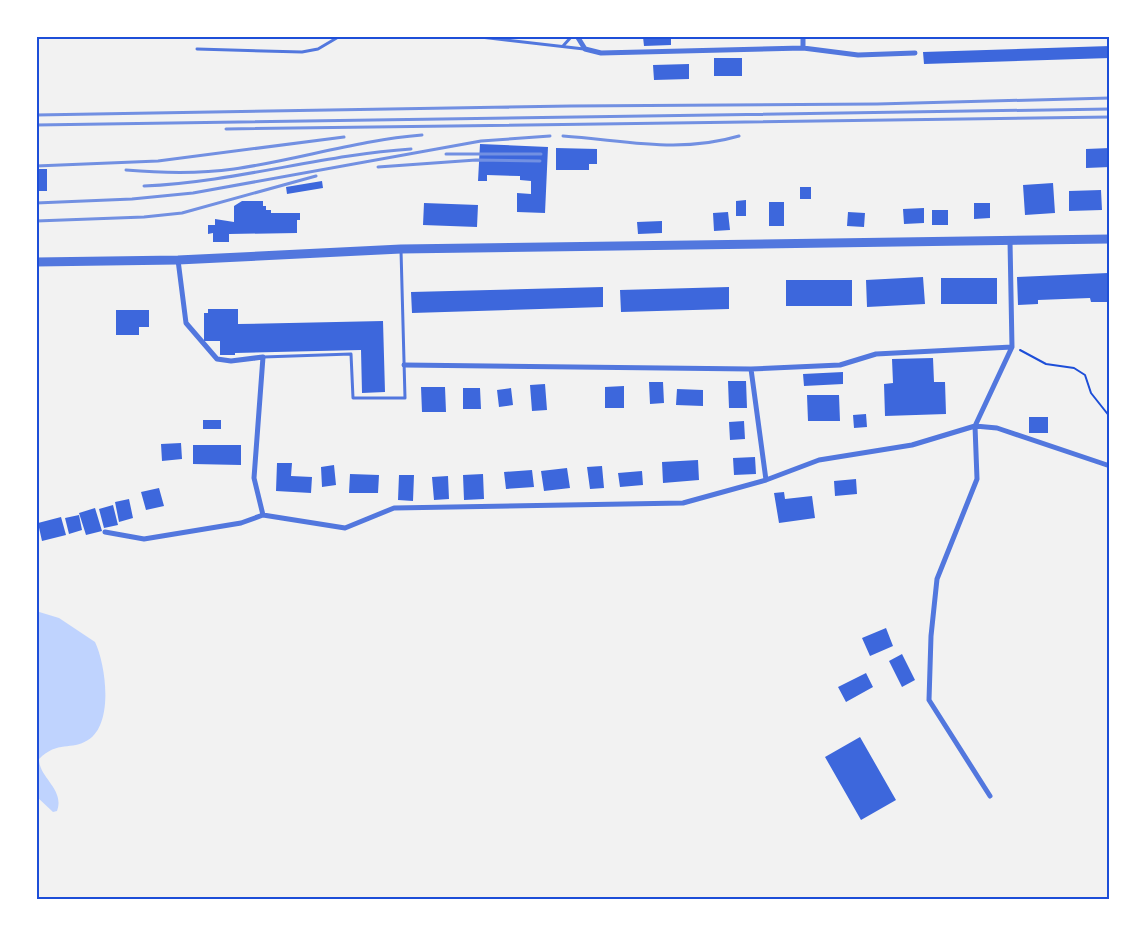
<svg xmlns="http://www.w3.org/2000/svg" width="1146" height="936" font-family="Overpass,sans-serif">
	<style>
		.water { fill: #bfd3fe }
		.building { fill: #3d67dc }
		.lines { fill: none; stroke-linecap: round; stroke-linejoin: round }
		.path { stroke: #1d4ed8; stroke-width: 2 }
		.service { stroke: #5277de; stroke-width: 3 }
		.minor { stroke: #5277de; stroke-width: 5 }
		.tertiary { stroke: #5277de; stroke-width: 9 }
		.rail { stroke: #7290e2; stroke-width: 3 }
		.neatline { fill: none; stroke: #1d4ed8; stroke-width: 2 }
	</style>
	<rect width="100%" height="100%" fill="#f2f2f2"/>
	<path class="water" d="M 36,611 L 59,618 L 95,642 C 106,665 114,724 88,740 C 71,751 58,740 39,759 C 39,778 65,789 57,811 L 53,812 L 36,796 Z"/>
	<path class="building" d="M 671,36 L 671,45 L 644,46 L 643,37 Z
		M 1110,46 L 1110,58 L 924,64 L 923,52 Z
		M 714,58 L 742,58 L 742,76 L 714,76 Z
		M 689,64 L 689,79 L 654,80 L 653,65 Z
		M 480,144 L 548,147 L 545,213 L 517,212 L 517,193 L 531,194 L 531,181 L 520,180 L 520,176 L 487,175 L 487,181 L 478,181 Z
		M 556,148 L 597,149 L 597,164 L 589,164 L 589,170 L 556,170 Z
		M 1110,148 L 1110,167 L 1086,168 L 1086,149 Z
		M 36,169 L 47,169 L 47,191 L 36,191 Z
		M 322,181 L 323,188 L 287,194 L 286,187 Z
		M 1053,183 L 1055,213 L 1025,215 L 1023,185 Z
		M 800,187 L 811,187 L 811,199 L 800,199 Z
		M 1101,190 L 1102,210 L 1069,211 L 1069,191 Z
		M 746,200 L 746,216 L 736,216 L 736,201 Z
		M 242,201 L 263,201 L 263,206 L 266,206 L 266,210 L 271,210 L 271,213 L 300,213 L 300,220 L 297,220 L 297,233 L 229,234 L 229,242 L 213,242 L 213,233 L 208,234 L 208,225 L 215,225 L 215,219 L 234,222 L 234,206 Z
		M 769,202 L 784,202 L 784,226 L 769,226 Z
		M 424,203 L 478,205 L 477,227 L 423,225 Z
		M 974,203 L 990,203 L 990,218 L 974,219 Z
		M 924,208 L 924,223 L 904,224 L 903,209 Z
		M 932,210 L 948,210 L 948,225 L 932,225 Z
		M 728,212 L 730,230 L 714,231 L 713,213 Z
		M 848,212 L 865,213 L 864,227 L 847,226 Z
		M 662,221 L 662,233 L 638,234 L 637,222 Z
		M 1108,273 L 1109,302 L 1091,302 L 1090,298 L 1038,300 L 1038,304 L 1018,305 L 1017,277 Z
		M 923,277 L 925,304 L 867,307 L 866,280 Z
		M 941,278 L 997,278 L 997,304 L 941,304 Z
		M 786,280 L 852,280 L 852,306 L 786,306 Z
		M 603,287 L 603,307 L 412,313 L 411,292 Z
		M 729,287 L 729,309 L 621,312 L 620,290 Z
		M 208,309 L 238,309 L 238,324 L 383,321 L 385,392 L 362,393 L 361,350 L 235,353 L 235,355 L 220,355 L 220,341 L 204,341 L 204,313 L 208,313 Z
		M 116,310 L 149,310 L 149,327 L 139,327 L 139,335 L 116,335 Z
		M 933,358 L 934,382 L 945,382 L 946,414 L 885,416 L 884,384 L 893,383 L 892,359 Z
		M 843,372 L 843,384 L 804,386 L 803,374 Z
		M 728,381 L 746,381 L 747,408 L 729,408 Z
		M 649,382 L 663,382 L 664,403 L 650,404 Z
		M 545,384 L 547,410 L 532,411 L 530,385 Z
		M 624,386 L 624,408 L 605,408 L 605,387 Z
		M 421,387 L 445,387 L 446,412 L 422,412 Z
		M 463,388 L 480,388 L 481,409 L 463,409 Z
		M 511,388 L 513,405 L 499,407 L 497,390 Z
		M 677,389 L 703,390 L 703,406 L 676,405 Z
		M 807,395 L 839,395 L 840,421 L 808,421 Z
		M 866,414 L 867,427 L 854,428 L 853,415 Z
		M 1029,417 L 1048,417 L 1048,433 L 1029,433 Z
		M 203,420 L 221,420 L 221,429 L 203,429 Z
		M 744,421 L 745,439 L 730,440 L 729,422 Z
		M 181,443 L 182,459 L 162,461 L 161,444 Z
		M 193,445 L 241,445 L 241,465 L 193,464 Z
		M 755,457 L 756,474 L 734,475 L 733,458 Z
		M 698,460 L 699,480 L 663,483 L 662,462 Z
		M 277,463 L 292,463 L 291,476 L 312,477 L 311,493 L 276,491 Z
		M 334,465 L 336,485 L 322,487 L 321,467 Z
		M 602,466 L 604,488 L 590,489 L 587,467 Z
		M 567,468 L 570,488 L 544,491 L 541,471 Z
		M 532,470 L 534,487 L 506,489 L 504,472 Z
		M 642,471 L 643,485 L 620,487 L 618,473 Z
		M 350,474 L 379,475 L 378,493 L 349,493 Z
		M 483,474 L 484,499 L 464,500 L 463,475 Z
		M 399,475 L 414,475 L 413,501 L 398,500 Z
		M 448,476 L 449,499 L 434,500 L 432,477 Z
		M 856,479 L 857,494 L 835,496 L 834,481 Z
		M 159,488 L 164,506 L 146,510 L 141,492 Z
		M 784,492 L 785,499 L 812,496 L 815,518 L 779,523 L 774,493 Z
		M 129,499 L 133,518 L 119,522 L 115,502 Z
		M 113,505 L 118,525 L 104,528 L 99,509 Z
		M 95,508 L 102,531 L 86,535 L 79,513 Z
		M 79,515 L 82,530 L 69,534 L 65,518 Z
		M 61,517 L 66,535 L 42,541 L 38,523 Z
		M 886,628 L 893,646 L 870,656 L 862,638 Z
		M 902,654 L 915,680 L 902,687 L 889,661 Z
		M 866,673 L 873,687 L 846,702 L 838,687 Z
		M 860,737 L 896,800 L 861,820 L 825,757 Z"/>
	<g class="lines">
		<path class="path" d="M 1020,350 L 1046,364 L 1074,368 L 1085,375 L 1091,393 L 1110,417"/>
		<path class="service" d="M 472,36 L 584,49
			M 563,46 L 572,36
			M 197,49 L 302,52 L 318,49 L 340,36
			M 263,357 L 351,354 L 353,398 L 405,398 L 401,250"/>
		<path class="minor" d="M 577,36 L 585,49 L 601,53 L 803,48 L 858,55 L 915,53
			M 803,48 L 803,36
			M 178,260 L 186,323 L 217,359 L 231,361 L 263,357 L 254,478 L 263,515
			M 404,365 L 751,369 L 840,365 L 876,354 L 1012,347
			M 751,369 L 766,480
			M 105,532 L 144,539 L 241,523 L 263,515 L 345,528 L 394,508 L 683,503 L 766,480 L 819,460 L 912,445 L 975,426 L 997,428 L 1110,466
			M 990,796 L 929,700 L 931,636 L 937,579 L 977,479 L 975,426 L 1012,347 L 1010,241"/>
		<path class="tertiary" d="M 36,262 L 178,260 L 401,249 L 1110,239"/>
		<path class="rail" d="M 36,115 L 571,106 L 877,104 L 1110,98
			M 36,125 L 1110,109
			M 226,129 L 1110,117
			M 563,136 C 624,140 678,154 739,136
			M 446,154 L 541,154
			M 36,166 L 158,161 L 344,137
			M 378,167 L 476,160 L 540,161
			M 126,170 C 162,173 198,174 234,169 C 297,160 358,140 422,135
			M 144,186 C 235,182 321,155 411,149
			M 36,203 L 132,199 L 193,193 L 481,141 L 550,136
			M 36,221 L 144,217 L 182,213 L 316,176"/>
	</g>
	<rect width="1146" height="936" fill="none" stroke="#ffffff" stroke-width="75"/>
	<rect x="38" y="38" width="1070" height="860" class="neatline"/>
</svg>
